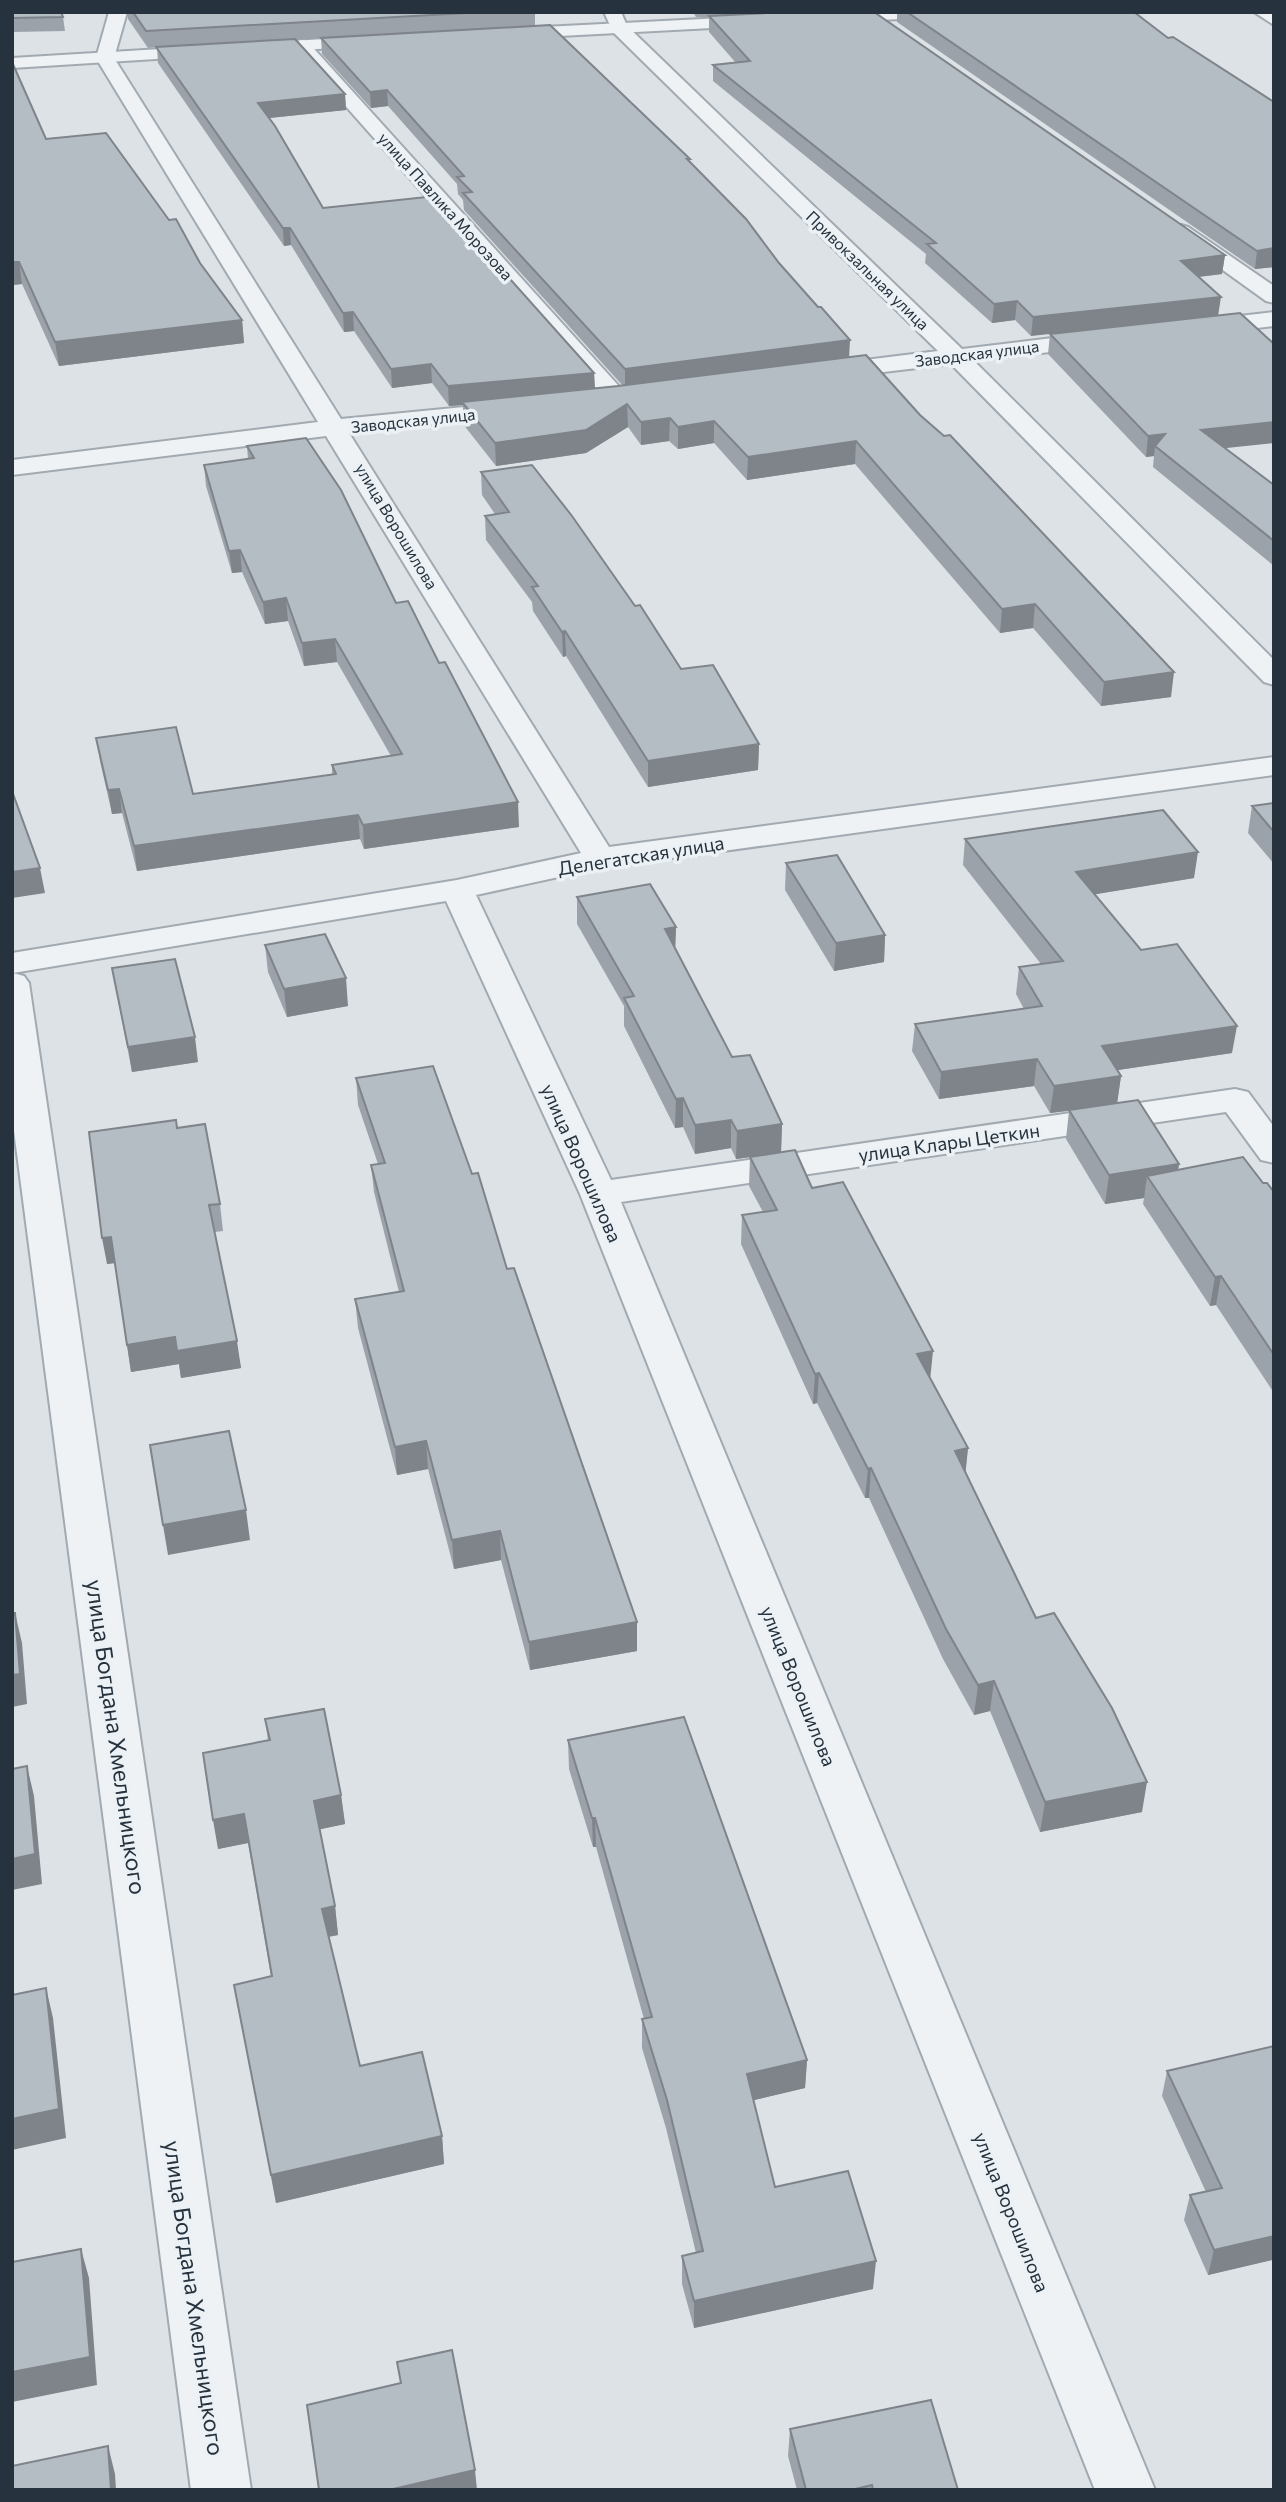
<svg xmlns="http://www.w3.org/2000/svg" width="1286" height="2502" font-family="Commissioner,sans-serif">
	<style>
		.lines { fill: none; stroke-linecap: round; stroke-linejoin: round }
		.minor-casing { stroke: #a2aab1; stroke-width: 4 }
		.tertiary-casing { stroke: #a2aab1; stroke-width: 4 }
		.minor { fill: #eff2f5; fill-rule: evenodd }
		.tertiary { fill: #eff2f5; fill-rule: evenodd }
		.wall { fill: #9ba2a9; fill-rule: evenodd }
		.shaded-wall { fill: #7e8489 }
		.building { fill: #b4bcc4; stroke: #7e8489; stroke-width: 2 }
		.labels { text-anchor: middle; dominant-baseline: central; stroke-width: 7; stroke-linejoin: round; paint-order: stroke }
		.far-street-label { font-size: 16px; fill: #26333e; stroke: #ecf1f5 }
		.street-label { font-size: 19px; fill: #26333e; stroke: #ecf1f5 }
		.near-street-label { font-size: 23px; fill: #26333e; stroke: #ecf1f5 }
	</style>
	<rect width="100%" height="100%" fill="#dde2e7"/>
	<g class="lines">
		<g class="minor-casing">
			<path id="minor" d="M 109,12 L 127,12 L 114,58 L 341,419 L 514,402 L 522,404 L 526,409 L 522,414 L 514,416 L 349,433 L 609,847 L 1274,757 L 1274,775 L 600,868 L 476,895 L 611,1180 L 1235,1089 L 1248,1092 L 1274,1127 L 1274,1163 L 1261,1160 L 1226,1112 L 621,1202 L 1155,2490 L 1095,2490 L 580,1194 L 446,901 L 13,973 L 24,976 L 29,983 L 251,2490 L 191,2490 L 12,1115 L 12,953 L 457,880 L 581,853 L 326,436 L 12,475 L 12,460 L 318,422 L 96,58 Z
				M 604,12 L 621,12 L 627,26 L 962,349 L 1101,332 L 1109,334 L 1112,339 L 1109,344 L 1101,346 L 974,361 L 1274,660 L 1274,685 L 1264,682 L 951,364 L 824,379 L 816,377 L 812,372 L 816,367 L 824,365 L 938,351 L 613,32 Z
				M 301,40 L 307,41 L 626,394 L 630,399 L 626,404 L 610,404 L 295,49 L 292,45 Z
				M 1181,225 L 1188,227 L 1274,286 L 1274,303 L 1266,301 L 1174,235 L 1171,231 Z
				M 1274,312 L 1274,326 L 1196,335 L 1185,328 L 1196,321 Z"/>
		</g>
		<g class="tertiary-casing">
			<path id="tertiary" d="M 837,12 L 944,12 L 936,17 L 826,23 L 817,18 L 820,14 Z
				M 1254,12 L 1274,12 L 1274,25 Z
				M 763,16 L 769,17 L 772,21 L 769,25 L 505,39 L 496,34 L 505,29 Z
				M 375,36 L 381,37 L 384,41 L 381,45 L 12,68 L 12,58 Z"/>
		</g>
		<use href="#minor" class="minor"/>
		<use href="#tertiary" class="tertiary"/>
	</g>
	<path class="wall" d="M 12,12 L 63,17 L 65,31 L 12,32 Z
		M 127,12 L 535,12 L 535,26 L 690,159 L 690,162 L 850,357 L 1171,697 L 1101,706 L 1033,628 L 1000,633 L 855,464 L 747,480 L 714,443 L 678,449 L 669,441 L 641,445 L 628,427 L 586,453 L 496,466 L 463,424 L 463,405 L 449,406 L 432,383 L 392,388 L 354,331 L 344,332 L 291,245 L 284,246 L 158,63 L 157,47 L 148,48 L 128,19 ZM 321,38 L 322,54 L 371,108 L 388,106 L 457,184 L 458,194 L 463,200 L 464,210 L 623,386 L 595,389 L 594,373 L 323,208 L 270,118 L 346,110 L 345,94 L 296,40 Z
		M 693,12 L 874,12 L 1225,255 L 1222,274 L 1199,277 L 1031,336 L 1015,320 L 992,323 L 925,263 L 926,254 L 713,81 L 713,65 L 736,63 L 709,32 L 709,17 L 696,17 Z
		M 897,12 L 1134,12 L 1168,38 L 1274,102 L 1274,267 L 1255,269 L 897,22 Z
		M 12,62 L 46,139 L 200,263 L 242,320 L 244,343 L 59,366 L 22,284 L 12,285 Z
		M 1050,334 L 1225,448 L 1274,485 L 1274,566 L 1153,467 L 1154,456 L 1146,457 L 1048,354 Z
		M 247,446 L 396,603 L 519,827 L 364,849 L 360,839 L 137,871 L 122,813 L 112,814 L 100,761 L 96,738 L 193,794 L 332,775 L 332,765 L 391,756 L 337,662 L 304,666 L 288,621 L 265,624 L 242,572 L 232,573 L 206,486 L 204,465 L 248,459 Z
		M 481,472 L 635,606 L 681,669 L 759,744 L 758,770 L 648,787 L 566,656 L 563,657 L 533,611 L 532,602 L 486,540 L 485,516 L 495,514 L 482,495 Z
		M 1274,803 L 1274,864 L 1248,833 L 1252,806 Z
		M 965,839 L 1194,878 L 1095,894 L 1141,950 L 1232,1053 L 1118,1070 L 1121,1076 L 1117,1103 L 1179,1164 L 1178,1170 L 1263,1183 L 1274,1192 L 1274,1393 L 1216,1305 L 1210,1306 L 1143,1204 L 1144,1198 L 1105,1204 L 1066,1139 L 1069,1111 L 1050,1113 L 1034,1086 L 939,1099 L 912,1051 L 915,1024 L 1024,1009 L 1016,994 L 1019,967 L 1041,964 L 963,865 Z
		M 786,863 L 885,935 L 884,962 L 834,971 L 785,890 Z
		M 577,897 L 676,927 L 675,949 L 732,1057 L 782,1124 L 781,1152 L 812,1188 L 931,1379 L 968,1448 L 965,1472 L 1036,1618 L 1142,1812 L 1040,1832 L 990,1711 L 974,1715 L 943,1659 L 869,1498 L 865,1498 L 817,1403 L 813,1404 L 741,1244 L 742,1215 L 763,1212 L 749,1186 L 750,1157 L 736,1159 L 731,1148 L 695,1154 L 683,1127 L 675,1128 L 624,1026 L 624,1006 L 577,924 Z
		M 265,945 L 348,1006 L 287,1017 L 268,972 Z
		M 112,968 L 198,1062 L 132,1072 Z
		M 356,1078 L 507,1269 L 637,1622 L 637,1651 L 530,1670 L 501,1560 L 454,1569 L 428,1469 L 397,1475 L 358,1328 L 355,1299 L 399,1292 L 374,1192 L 371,1165 L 378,1164 L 358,1105 Z
		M 177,1128 L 220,1204 L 223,1231 L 215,1232 L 241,1368 L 181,1378 L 179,1364 L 131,1372 L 115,1263 L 107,1264 Z
		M 265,1719 L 341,1795 L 345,1824 L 319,1829 L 335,1906 L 338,1935 L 329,1937 L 360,2066 L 442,2136 L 444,2164 L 276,2203 L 234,1985 L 271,1976 L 248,1843 L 218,1849 L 268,1741 Z
		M 568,1740 L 807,2060 L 805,2088 L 754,2100 L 775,2187 L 873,2289 L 694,2328 L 682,2284 L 682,2256 L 696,2253 L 666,2128 L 642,2048 L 642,2019 L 644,2019 L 596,1847 L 593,1847 L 569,1769 Z
		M 1274,2046 L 1274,2264 L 1272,2260 L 1208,2275 L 1184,2220 L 1190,2195 L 1206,2192 L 1162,2096 L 1167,2071 Z
		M 790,2429 L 958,2490 L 797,2490 L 788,2456 Z"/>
	<path class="shaded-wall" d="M 387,90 L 388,106 L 371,108 L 370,92 Z
		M 345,94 L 346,110 L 259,119 L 258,103 Z
		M 283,228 L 290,228 L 291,245 L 284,246 Z
		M 1274,248 L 1274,267 L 1255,269 L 1257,251 Z
		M 1225,255 L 1222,274 L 1179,279 L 1181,261 Z
		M 12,262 L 19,262 L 22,284 L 12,285 Z
		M 1221,297 L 1218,316 L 1031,336 L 1033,317 Z
		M 1017,301 L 1015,320 L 992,323 L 994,304 Z
		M 353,312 L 354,331 L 344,332 L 343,313 Z
		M 242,320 L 244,343 L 59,366 L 55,342 Z
		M 850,340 L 849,359 L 625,388 L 625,369 Z
		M 431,364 L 432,383 L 392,388 L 391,369 Z
		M 594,373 L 595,392 L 462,402 L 463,405 L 449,406 L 448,386 Z
		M 627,404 L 628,427 L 586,453 L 496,466 L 495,443 Z
		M 670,418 L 669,441 L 641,445 L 641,422 Z
		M 714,421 L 714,443 L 678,449 L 678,427 Z
		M 1274,422 L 1274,443 L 1198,451 L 1201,430 Z
		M 1165,434 L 1155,446 L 1154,456 L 1146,457 L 1148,436 Z
		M 856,441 L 855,464 L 747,480 L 748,457 Z
		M 240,550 L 242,572 L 232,573 L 229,551 Z
		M 286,598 L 288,621 L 265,624 L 263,602 Z
		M 1035,604 L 1033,628 L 1000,633 L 1002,609 Z
		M 565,631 L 566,656 L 563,657 L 562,632 Z
		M 335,639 L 337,662 L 304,666 L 302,643 Z
		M 1174,672 L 1171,697 L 1101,706 L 1104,682 Z
		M 759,744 L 758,770 L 648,787 L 648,761 Z
		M 119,789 L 122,813 L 112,814 L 108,790 Z
		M 518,802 L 519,827 L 364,849 L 363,825 Z
		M 358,815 L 360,839 L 137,871 L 134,846 Z
		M 1198,852 L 1194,878 L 1073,898 L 1076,872 Z
		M 40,868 L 45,893 L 12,898 L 12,872 Z
		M 676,927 L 675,954 L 665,929 Z
		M 885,935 L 884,962 L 834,971 L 836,943 Z
		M 346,978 L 348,1006 L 287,1017 L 284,989 Z
		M 1237,1026 L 1232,1053 L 1098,1073 L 1102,1046 Z
		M 195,1037 L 198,1062 L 132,1072 L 128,1047 Z
		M 1037,1059 L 1034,1086 L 939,1099 L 941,1072 Z
		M 1121,1076 L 1117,1104 L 1050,1113 L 1054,1086 Z
		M 683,1098 L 683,1127 L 675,1128 L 676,1099 Z
		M 731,1120 L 731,1148 L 695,1154 L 695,1125 Z
		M 782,1124 L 781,1153 L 736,1159 L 737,1131 Z
		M 1179,1164 L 1174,1193 L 1147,1176 L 1144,1198 L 1105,1204 L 1109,1175 Z
		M 111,1237 L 115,1263 L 107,1264 L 102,1238 Z
		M 1221,1276 L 1216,1305 L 1210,1306 L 1215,1277 Z
		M 175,1337 L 237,1341 L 241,1368 L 181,1378 L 179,1364 L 131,1372 L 127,1345 Z
		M 933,1351 L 930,1381 L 917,1354 Z
		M 819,1373 L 817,1403 L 813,1404 L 815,1374 Z
		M 426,1441 L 428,1469 L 397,1475 L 395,1447 Z
		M 968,1448 L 965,1478 L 955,1451 Z
		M 871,1468 L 869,1498 L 865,1498 L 868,1469 Z
		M 246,1510 L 250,1540 L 168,1555 L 163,1525 Z
		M 500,1531 L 501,1560 L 454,1569 L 452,1540 Z
		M 15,1613 L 22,1643 L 27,1704 L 12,1707 L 12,1675 Z
		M 637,1622 L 637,1651 L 530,1670 L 529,1642 Z
		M 994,1681 L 990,1711 L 974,1715 L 978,1685 Z
		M 27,1766 L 34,1796 L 42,1884 L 12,1890 L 12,1859 Z
		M 1147,1782 L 1142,1812 L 1040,1832 L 1045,1802 Z
		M 341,1795 L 345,1824 L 317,1830 L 314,1801 Z
		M 244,1814 L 248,1843 L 218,1849 L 213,1820 Z
		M 592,1818 L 595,1818 L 596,1847 L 593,1847 Z
		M 335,1906 L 338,1935 L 326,1937 L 322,1909 Z
		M 46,1988 L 53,2018 L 66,2138 L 12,2150 L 12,2119 Z
		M 807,2060 L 805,2088 L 746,2102 L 747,2074 Z
		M 442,2136 L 444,2164 L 276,2203 L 271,2175 Z
		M 1274,2236 L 1274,2254 L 1272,2260 L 1208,2275 L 1214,2250 Z
		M 81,2249 L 89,2278 L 97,2385 L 12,2402 L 12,2372 Z
		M 876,2261 L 873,2289 L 694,2328 L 694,2301 Z
		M 108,2446 L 115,2474 L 116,2490 L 111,2490 Z
		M 475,2470 L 477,2490 L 389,2490 Z"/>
	<path class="building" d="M 12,12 L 61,12 L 63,17 L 12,18 Z
		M 133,12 L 485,12 L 146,31 Z
		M 786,12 L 874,12 L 1225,255 L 1181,261 L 1221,297 L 1033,317 L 1017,301 L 994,304 L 927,244 L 936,243 L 713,65 L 750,61 L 709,16 Z
		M 907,12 L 1134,12 L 1168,38 L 1173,37 L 1274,102 L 1274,248 L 1257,251 Z
		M 550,25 L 690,159 L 687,159 L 746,219 L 779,263 L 818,307 L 821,307 L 850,340 L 625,369 L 463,193 L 472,192 L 457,177 L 464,176 L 387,90 L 370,92 L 321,38 Z
		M 295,39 L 345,94 L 258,103 L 275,126 L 323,208 L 436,196 L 594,373 L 448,386 L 431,364 L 391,369 L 353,312 L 343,313 L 290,228 L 283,228 L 156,47 Z
		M 12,62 L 46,139 L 106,133 L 169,220 L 176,219 L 200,263 L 242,320 L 55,342 L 19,262 L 12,262 Z
		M 1240,313 L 1274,344 L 1274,422 L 1201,430 L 1274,485 L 1274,541 L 1155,446 L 1165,434 L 1148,436 L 1050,334 Z
		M 866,355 L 920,415 L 944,436 L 950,435 L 1174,672 L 1104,682 L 1035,604 L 1002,609 L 856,441 L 748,457 L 714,421 L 678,427 L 670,418 L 641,422 L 627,404 L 586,430 L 495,443 L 462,402 L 618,386 Z
		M 306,438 L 341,490 L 396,603 L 408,601 L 439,663 L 445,662 L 518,802 L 363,825 L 358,815 L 134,846 L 119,789 L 108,790 L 96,738 L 176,727 L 193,794 L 336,774 L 332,765 L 402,754 L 335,639 L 302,643 L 286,598 L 263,602 L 240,550 L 229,551 L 204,465 L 254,458 L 247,446 Z
		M 532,465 L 572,516 L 635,606 L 640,605 L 681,669 L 713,665 L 759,744 L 648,761 L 565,631 L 562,632 L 532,587 L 538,586 L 485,516 L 509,512 L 481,472 Z
		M 12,791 L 40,868 L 12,872 Z
		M 1274,803 L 1274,832 L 1252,806 Z
		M 1163,810 L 1198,852 L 1076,872 L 1141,950 L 1177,944 L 1237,1026 L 1102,1046 L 1121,1076 L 1054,1086 L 1037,1059 L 941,1072 L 915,1024 L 1042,1006 L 1019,967 L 1063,961 L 965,839 Z
		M 837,855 L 885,935 L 836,943 L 786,863 Z
		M 650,884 L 676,927 L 665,929 L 732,1057 L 750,1055 L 782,1124 L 737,1131 L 731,1120 L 695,1125 L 683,1098 L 676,1099 L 624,998 L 634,996 L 577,897 Z
		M 325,934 L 346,978 L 284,989 L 265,945 Z
		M 175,959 L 195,1037 L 128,1047 L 112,968 Z
		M 433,1066 L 472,1174 L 478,1173 L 507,1269 L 514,1268 L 637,1622 L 529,1642 L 500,1531 L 452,1540 L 426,1441 L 395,1447 L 355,1299 L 404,1291 L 371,1165 L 385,1163 L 356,1078 Z
		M 1138,1100 L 1179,1164 L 1109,1175 L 1069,1110 Z
		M 176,1120 L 177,1128 L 205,1124 L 220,1204 L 209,1205 L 237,1341 L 177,1351 L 175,1337 L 127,1345 L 111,1237 L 102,1238 L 89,1132 Z
		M 795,1150 L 812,1188 L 843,1182 L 933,1351 L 917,1354 L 968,1448 L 955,1451 L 1036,1618 L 1054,1613 L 1112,1708 L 1147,1782 L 1045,1802 L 994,1681 L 978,1685 L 946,1629 L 871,1468 L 868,1469 L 819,1373 L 815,1374 L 742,1215 L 777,1210 L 750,1157 Z
		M 1243,1157 L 1263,1183 L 1267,1183 L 1274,1192 L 1274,1355 L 1221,1276 L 1215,1277 L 1147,1176 Z
		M 229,1431 L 246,1510 L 163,1525 L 150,1445 Z
		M 12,1613 L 15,1613 L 20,1674 L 12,1675 Z
		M 324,1709 L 341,1795 L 314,1801 L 335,1906 L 322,1909 L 360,2066 L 422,2052 L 442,2136 L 271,2175 L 234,1985 L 272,1976 L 244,1814 L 213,1820 L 203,1753 L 270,1740 L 265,1719 Z
		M 684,1717 L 807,2060 L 747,2074 L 775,2187 L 848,2171 L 876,2261 L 694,2301 L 682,2256 L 703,2251 L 667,2100 L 642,2019 L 652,2017 L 595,1818 L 592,1818 L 568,1740 Z
		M 27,1766 L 35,1854 L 12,1859 L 12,1769 Z
		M 46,1988 L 59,2109 L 12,2119 L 12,1995 Z
		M 1274,2046 L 1274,2236 L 1214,2250 L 1190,2195 L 1222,2188 L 1167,2071 Z
		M 81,2249 L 90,2357 L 12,2372 L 12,2262 Z
		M 452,2350 L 475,2470 L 389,2490 L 319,2490 L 307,2405 L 401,2383 L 397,2362 Z
		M 931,2400 L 958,2490 L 873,2490 L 872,2485 L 851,2490 L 806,2490 L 790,2429 Z
		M 108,2446 L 111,2490 L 12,2490 L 12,2466 Z"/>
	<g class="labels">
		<g class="far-street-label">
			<text transform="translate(446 206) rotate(48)">улица Павлика Морозова</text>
			<text transform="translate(868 270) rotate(44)">Привокзальная улица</text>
			<text transform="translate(977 353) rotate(-7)">Заводская улица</text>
			<text transform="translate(413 420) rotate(-6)">Заводская улица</text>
			<text transform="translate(397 526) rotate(59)">улица Ворошилова</text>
		</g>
		<g class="street-label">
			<text transform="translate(641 855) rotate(-9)">Делегатская улица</text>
			<text transform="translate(949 1142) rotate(-8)">улица Клары Цеткин</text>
			<text transform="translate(582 1163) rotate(66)">улица Ворошилова</text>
			<text transform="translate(799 1686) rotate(68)">улица Ворошилова</text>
			<text transform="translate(1012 2212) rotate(68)">улица Ворошилова</text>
		</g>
		<g class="near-street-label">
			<text transform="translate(117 1737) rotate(82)">улица Богдана Хмельницкого</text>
			<text transform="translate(195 2298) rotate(82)">улица Богдана Хмельницкого</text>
		</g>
	</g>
	<rect width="1286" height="2502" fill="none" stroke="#26333e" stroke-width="28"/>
</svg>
